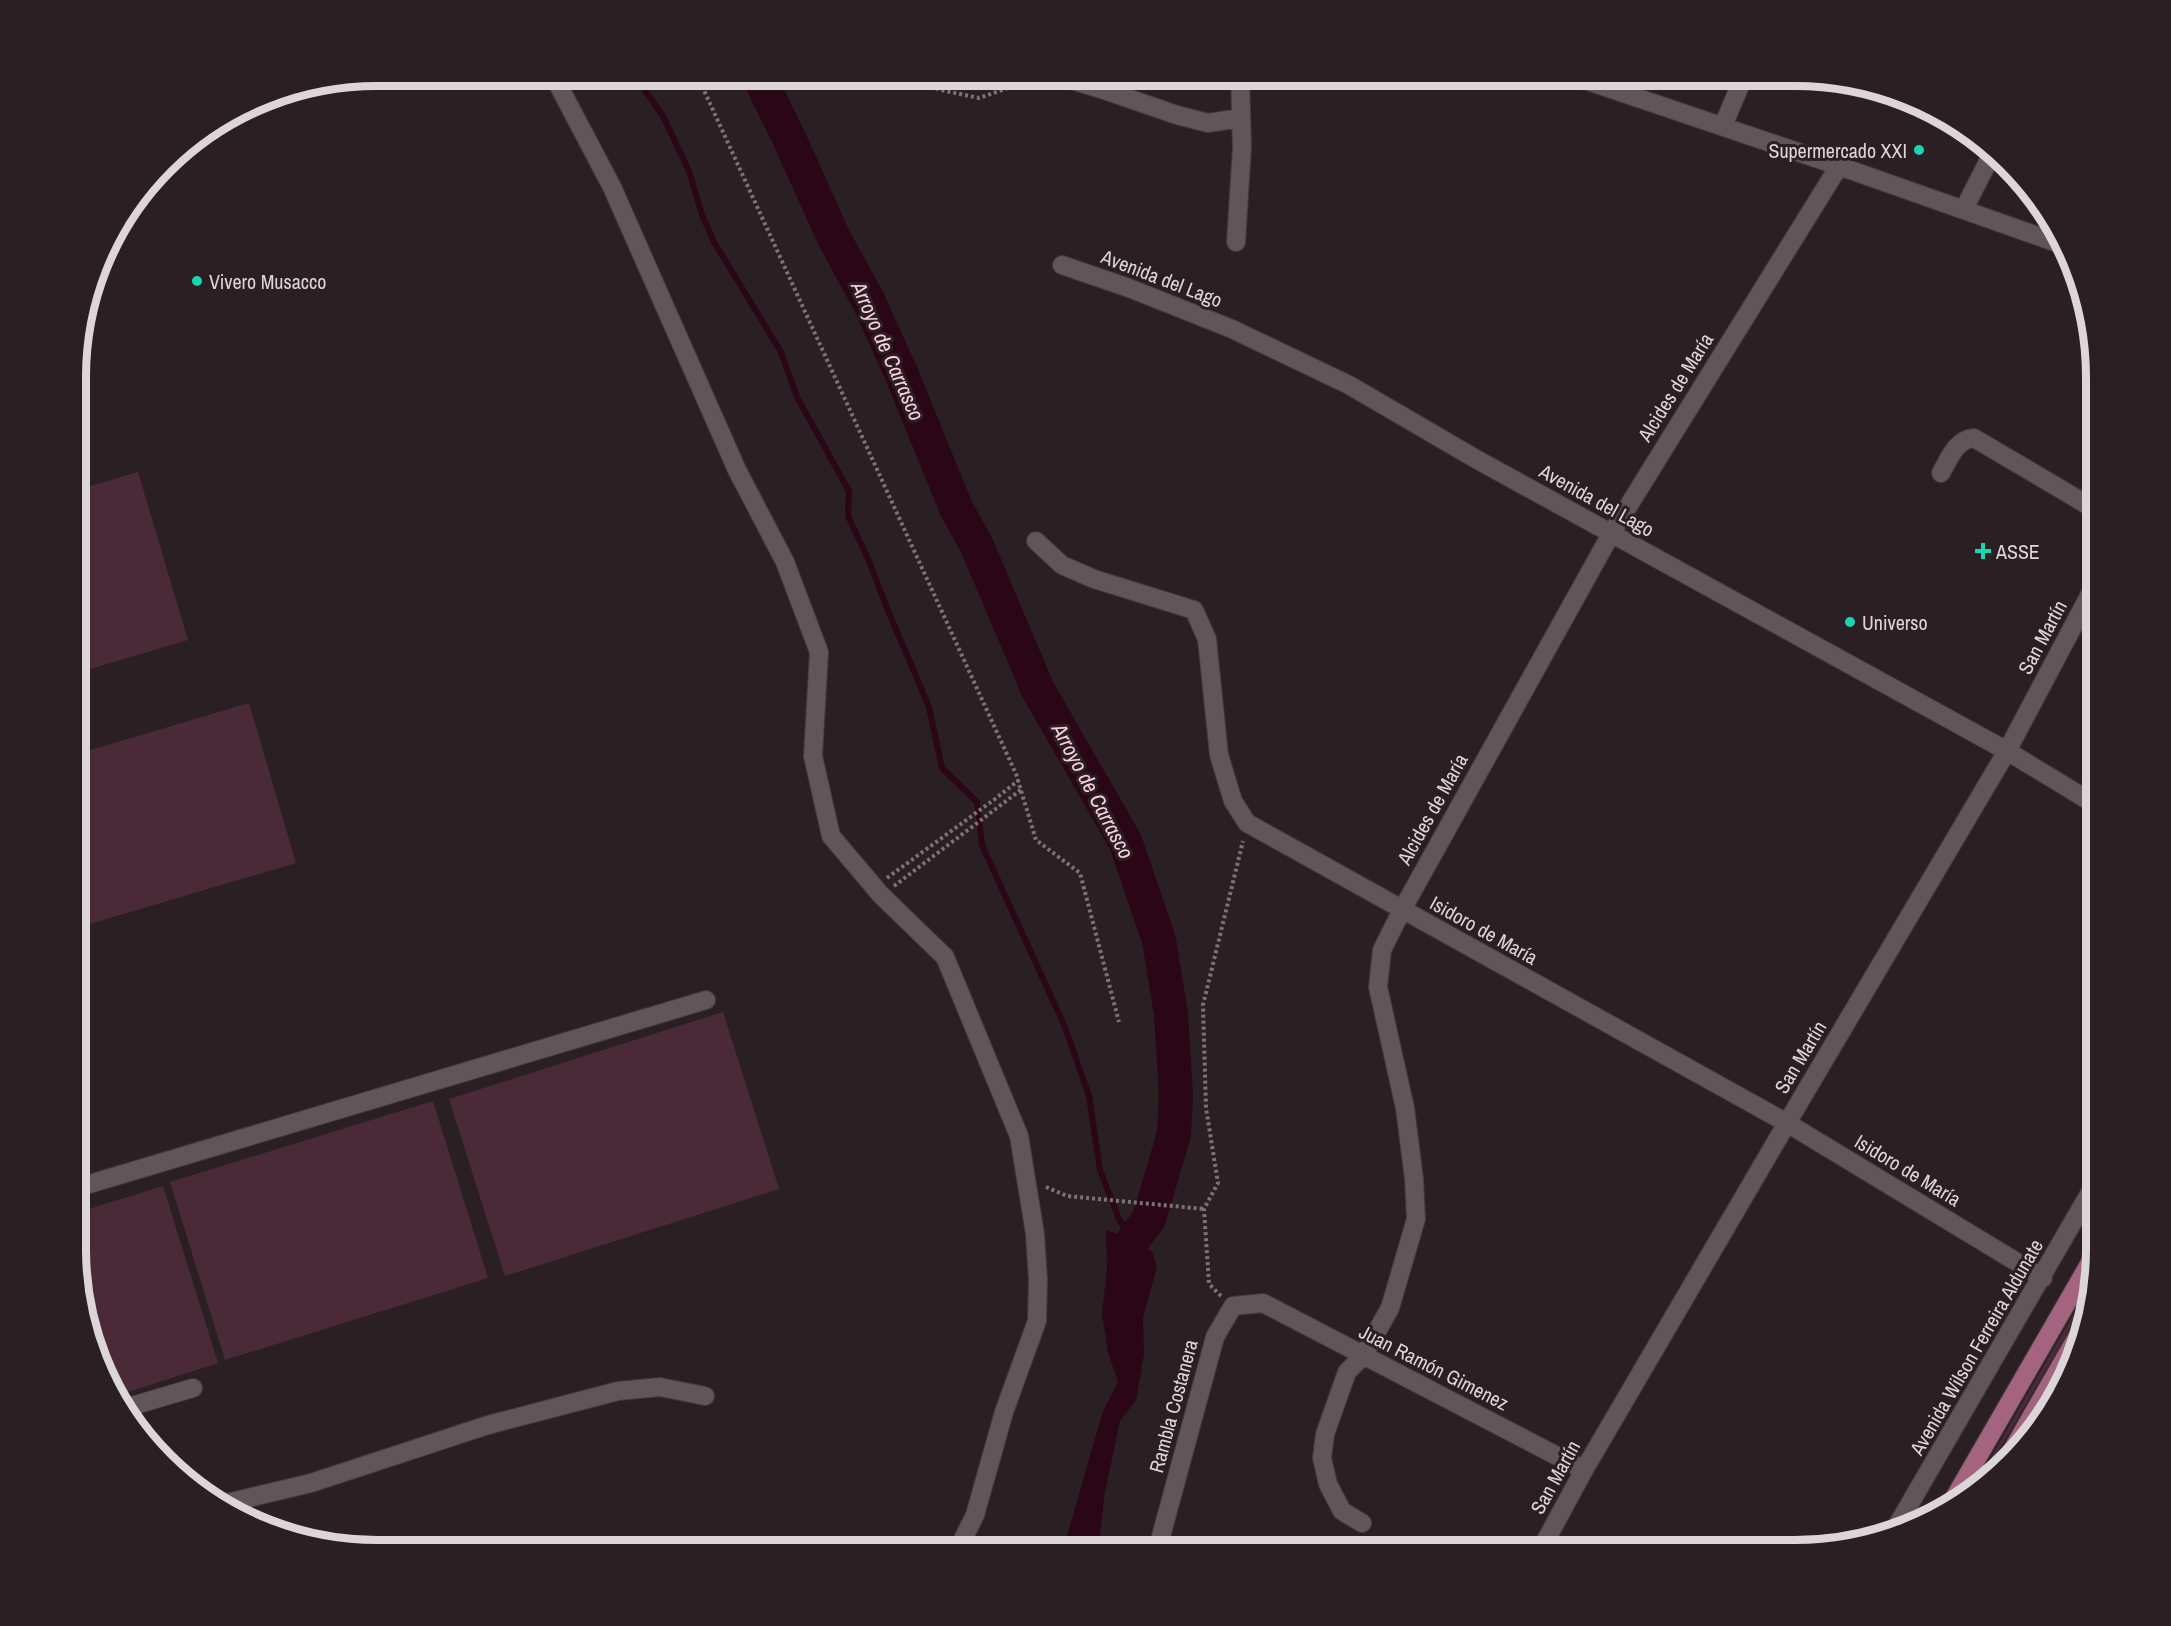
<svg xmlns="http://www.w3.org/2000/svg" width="2171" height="1626" font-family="'Archivo Narrow',sans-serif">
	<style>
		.green { fill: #4b2a38 }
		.water { fill: #2a0617 }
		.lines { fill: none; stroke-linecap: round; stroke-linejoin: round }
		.stream { stroke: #2a0617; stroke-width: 6 }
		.river { stroke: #2a0617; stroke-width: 34 }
		.minor-casing { stroke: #423b3e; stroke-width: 20 }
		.major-casing { stroke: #423b3e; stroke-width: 20 }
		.path { stroke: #7b7376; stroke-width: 4; stroke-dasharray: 3 3; stroke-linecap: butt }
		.minor { stroke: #605559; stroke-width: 18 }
		.major { stroke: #a4647f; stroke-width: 18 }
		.poi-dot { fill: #19d5b2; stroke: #2a2024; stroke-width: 2 }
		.labels { text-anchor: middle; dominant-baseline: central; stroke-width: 6; stroke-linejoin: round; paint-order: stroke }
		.poi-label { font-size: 20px; fill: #dcd6d8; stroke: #2a2024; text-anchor: start }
		.street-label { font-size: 20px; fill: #dcd6d8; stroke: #2a2024 }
		.water-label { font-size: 21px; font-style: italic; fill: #fccede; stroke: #2a2024 }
		.rim { fill: none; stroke: #dcd6d8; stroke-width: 8 }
	</style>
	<rect width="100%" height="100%" fill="#2a2024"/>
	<path class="green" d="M 138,472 L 188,640 L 77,673 L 77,490 Z
		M 249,703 L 296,863 L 76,928 L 77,754 Z
		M 723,1012 L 779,1189 L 505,1276 L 449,1099 Z
		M 433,1101 L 488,1278 L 225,1360 L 170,1182 Z
		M 163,1186 L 218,1363 L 116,1396 L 106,1383 L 76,1270 L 76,1213 Z
		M 2092,1282 L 2090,1294 L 1984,1476 L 1977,1482 Z"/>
	<path class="water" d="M 1106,1230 L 1133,1240 L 1152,1252 L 1157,1267 L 1143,1317 L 1144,1354 L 1136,1400 L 1120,1421 L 1105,1492 L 1098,1551 L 1065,1551 L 1065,1543 L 1103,1411 L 1118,1382 L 1108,1352 L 1102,1315 L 1107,1268 Z"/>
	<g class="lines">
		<path class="stream" d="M 634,75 L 663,116 L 689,171 L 702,215 L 714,242 L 781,352 L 797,397 L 849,491 L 848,516 L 869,561 L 887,608 L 929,707 L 942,768 L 977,802 L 982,845 L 1065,1027 L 1089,1096 L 1100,1170 L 1119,1219 L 1133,1240"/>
		<path class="river" d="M 758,75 L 788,136 L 834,238 L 868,300 L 902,375 L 956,508 L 977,546 L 1038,690 L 1125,841 L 1159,940 L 1171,1014 L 1176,1096 L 1174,1134 L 1149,1219 L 1133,1240 L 1129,1251 L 1125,1285"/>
		<g class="minor-casing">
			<path id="minor" d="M 553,75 L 612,187 L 737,470 L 785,562 L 819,652 L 813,756 L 831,836 L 881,895 L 945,957 L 1019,1136 L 1035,1234 L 1038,1280 L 1037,1321 L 1004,1412 L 975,1515 L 957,1551
				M 1054,75 L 1104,90 L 1177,115 L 1208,123 L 1240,118
				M 1573,76 L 1839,166 L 2066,246
				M 1723,126 L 1744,76
				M 1964,209 L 1994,150
				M 1236,242 L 1242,147 L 1240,75
				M 1062,265 L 1129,288 L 1232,329 L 1349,385 L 1476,459 L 2007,751 L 2096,805
				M 1941,473 C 1949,459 1956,439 1974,438 L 2096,510
				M 1036,541 L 1062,565 L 1094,579 L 1194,610 L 1207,639 L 1219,755 L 1233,801 L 1247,823 L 1787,1123 L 2043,1278
				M 76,1188 L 706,1000
				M 125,1408 L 193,1388
				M 223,1504 L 311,1483 L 488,1425 L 618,1391 L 660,1387 L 705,1396
				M 1362,1523 L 1342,1511 L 1328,1484 L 1322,1458 L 1325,1434 L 1347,1372 L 1363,1356 L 1390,1308 L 1416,1219 L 1414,1179 L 1405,1108 L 1378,987 L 1382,950 L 1402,910 L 1611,534 L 1839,166
				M 1894,1531 L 2095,1184
				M 1157,1551 L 1215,1337 L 1233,1306 L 1263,1303 L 1584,1470
				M 1540,1551 L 1584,1470 L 1787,1123 L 2007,751 L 2096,583"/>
		</g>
		<g class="major-casing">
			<path id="major" d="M 2007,1459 L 2081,1330
				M 1953,1500 L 2095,1254"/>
		</g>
		<path class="path" d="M 697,75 L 1016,774 L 1036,840 L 1080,873 L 1119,1022
			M 896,75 L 941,90 L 979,98 L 1037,78
			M 887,878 L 995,799 L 1019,780
			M 894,886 L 1022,789
			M 1046,1187 L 1067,1196 L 1204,1209
			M 1221,1296 L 1209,1284 L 1204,1209 L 1218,1183 L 1206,1108 L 1203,1005 L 1243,841"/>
		<use href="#minor" class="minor"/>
		<use href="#major" class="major"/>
	</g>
	<g class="poi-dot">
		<circle cx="1919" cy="150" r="6"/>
		<circle cx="197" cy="281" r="6"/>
		<path d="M1980 542h6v6h6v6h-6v6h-6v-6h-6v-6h6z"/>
		<circle cx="1850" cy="622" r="6"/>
	</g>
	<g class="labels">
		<g class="poi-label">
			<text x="1907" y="150" text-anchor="end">Supermercado XXI</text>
			<text x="209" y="281">Vivero Musacco</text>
			<text x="1996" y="551">ASSE</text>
			<text x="1862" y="622">Universo</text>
		</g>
		<g class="street-label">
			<text transform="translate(1162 278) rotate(21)">Avenida del Lago</text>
			<text transform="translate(1675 387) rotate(-58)">Alcides de María</text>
			<text transform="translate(1597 500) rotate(29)">Avenida del Lago</text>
			<text transform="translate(2042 637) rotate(-62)">San Martín</text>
			<text transform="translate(1432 809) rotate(-61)">Alcides de María</text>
			<text transform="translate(1484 930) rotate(29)">Isidoro de María</text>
			<text transform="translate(1800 1057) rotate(-59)">San Martín</text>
			<text transform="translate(1908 1170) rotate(31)">Isidoro de María</text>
			<text transform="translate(1976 1347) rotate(-60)">Avenida Wilson Ferreira Aldunate</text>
			<text transform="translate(1434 1367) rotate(27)">Juan Ramón Gimenez</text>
			<text transform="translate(1173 1406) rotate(-75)">Rambla Costanera</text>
			<text transform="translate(1555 1477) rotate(-61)">San Martín</text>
		</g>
		<g class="water-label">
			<text transform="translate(888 351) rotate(66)">Arroyo de Carrasco</text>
			<text transform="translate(1093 791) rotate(62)">Arroyo de Carrasco</text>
		</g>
	</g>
	<path d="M0 0H2171V1626H0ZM377 86H1795A291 291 0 0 1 2086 377V1249A291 291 0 0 1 1795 1540H377A291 291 0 0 1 86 1249V377A291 291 0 0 1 377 86Z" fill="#2a2024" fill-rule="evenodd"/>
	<path class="rim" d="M377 86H1795A291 291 0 0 1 2086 377V1249A291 291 0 0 1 1795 1540H377A291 291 0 0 1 86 1249V377A291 291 0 0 1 377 86Z"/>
</svg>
